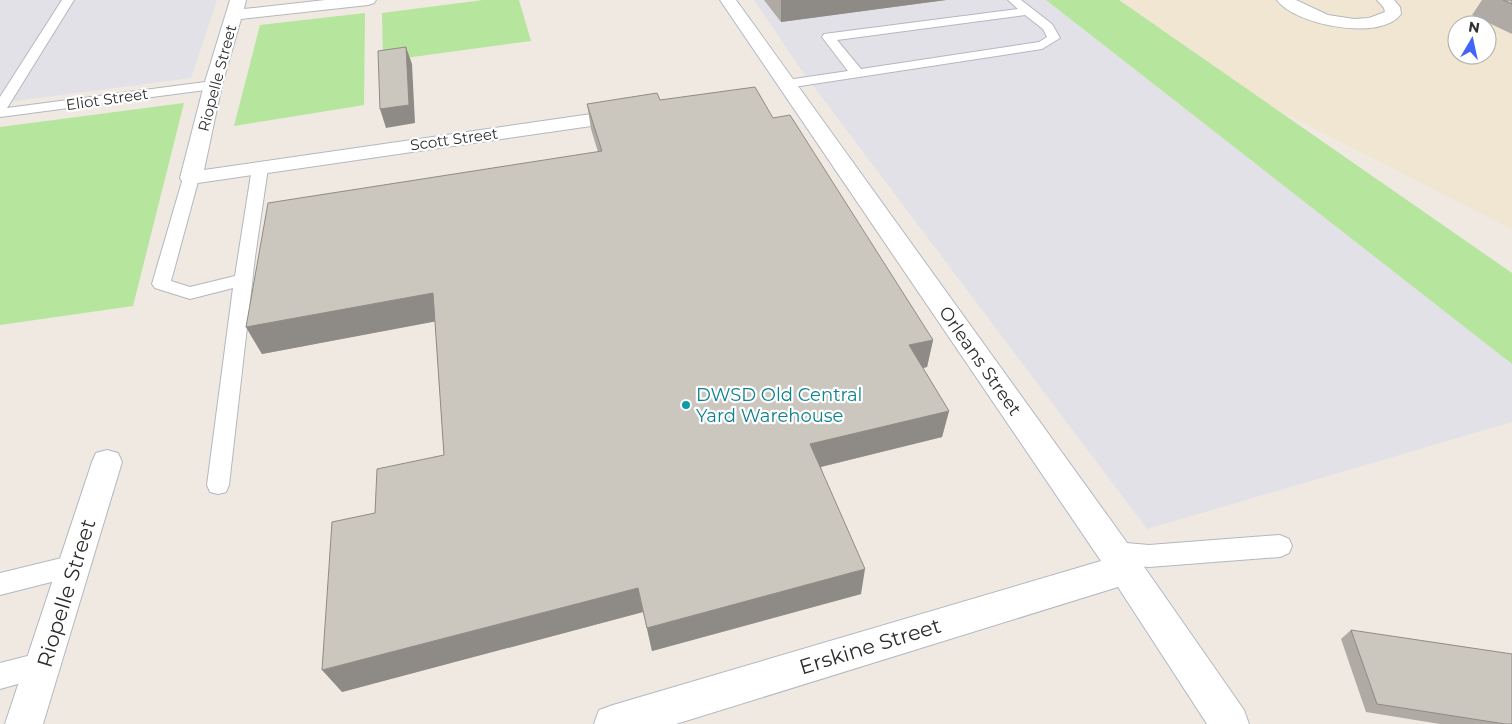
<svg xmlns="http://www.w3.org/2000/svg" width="1512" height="724" font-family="Montserrat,sans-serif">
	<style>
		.industrial { fill: #e3e1e8 }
		.education { fill: #f0e6d1; fill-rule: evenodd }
		.green { fill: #b6e59e }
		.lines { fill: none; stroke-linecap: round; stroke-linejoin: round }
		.lane-casing { stroke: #b4b7c1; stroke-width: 2 }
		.street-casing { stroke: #b4b7c1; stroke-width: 2 }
		.lane { fill: #fff; fill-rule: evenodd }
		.street { fill: #fff; fill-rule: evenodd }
		.wall { fill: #afaba4 }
		.shaded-wall { fill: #8e8b86 }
		.building { fill: #cbc7bf; stroke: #8e8b86 }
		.culture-dot { fill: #0f9aa8; stroke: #fff; stroke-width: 2 }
		.labels { text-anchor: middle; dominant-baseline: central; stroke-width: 4.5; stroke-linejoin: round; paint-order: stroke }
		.far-street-label { font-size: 15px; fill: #2e2e2e; stroke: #fff }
		.street-label { font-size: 18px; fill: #2e2e2e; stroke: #fff }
		.culture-label { font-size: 18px; fill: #0d838f; stroke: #fff; text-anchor: start }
		.near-street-label { font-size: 21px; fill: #2e2e2e; stroke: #fff }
	</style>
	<rect width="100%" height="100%" fill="#efe9e1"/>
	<path class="industrial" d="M 0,0 L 217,0 L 191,78 L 0,103 Z
		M 754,0 L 1046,0 L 1512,364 L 1512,422 L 1147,529 L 802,71 Z"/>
	<path class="education" d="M 1119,0 L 1512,0 L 1512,229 L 1276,109 ZM 1457,25 L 1487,25 L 1487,55 L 1457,55 Z"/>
	<path class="green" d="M 483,0 L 519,0 L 531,41 L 383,61 L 382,13 Z
		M 1046,0 L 1119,0 L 1512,273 L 1512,364 Z
		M 365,13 L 364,105 L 234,126 L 260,25 Z
		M 184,103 L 133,306 L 0,325 L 0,127 Z"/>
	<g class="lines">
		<g class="lane-casing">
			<path id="lane" d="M 62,0 L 74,0 L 7,108 L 213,81 L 220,85 L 213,89 L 0,117 L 0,97 Z
				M 1008,0 L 1021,0 L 1052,24 L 1060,38 L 1042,49 L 787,88 L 780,84 L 787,80 L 848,71 L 822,37 L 824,34 L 1018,9 ZM 1025,15 L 1043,29 L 1047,37 L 1039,42 L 861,69 L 837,40 Z
				M 260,163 L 265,165 L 268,168 L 255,257 L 229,485 L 226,492 L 218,494 L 210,492 L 207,485 L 233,288 L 190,299 L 155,288 L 152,284 L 183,178 L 185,175 L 197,175 L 199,178 L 171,281 L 190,287 L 235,276 L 252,168 L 255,165 Z
				M 1280,535 L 1289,539 L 1292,546 L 1289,553 L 1280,557 L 1149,567 L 1115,564 L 1106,561 L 1103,553 L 1106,545 L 1115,542 L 1149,545 Z
				M 74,555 L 83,558 L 86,566 L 83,574 L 0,595 L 0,573 Z
				M 43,652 L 53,656 L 56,665 L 53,674 L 0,689 L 0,663 Z"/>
		</g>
		<g class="street-casing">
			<path id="street" d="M 230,0 L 246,0 L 244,9 L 325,0 L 376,0 L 374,3 L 368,5 L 241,19 L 222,85 L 204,170 L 626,109 L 633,111 L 636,115 L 633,119 L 626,121 L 191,184 L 183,183 L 180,178 L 204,85 Z
				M 720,0 L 736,0 L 1138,558 L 1244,710 L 1249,724 L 1207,724 L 1118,587 L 676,724 L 594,724 L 599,710 L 613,705 L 1101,561 Z
				M 1277,0 L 1296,0 L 1328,15 L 1354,19 L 1369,18 L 1385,12 L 1384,8 L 1377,0 L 1394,0 L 1400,7 L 1401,14 C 1382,42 1294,25 1277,0 Z
				M 107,450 L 118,453 L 122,462 L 43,724 L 5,724 L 92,462 L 96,453 Z"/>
		</g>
		<use href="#lane" class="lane"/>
		<use href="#street" class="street"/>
	</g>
	<path class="wall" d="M 764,0 L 946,0 L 781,22 Z
		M 1482,0 L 1512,0 L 1512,34 L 1472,15 Z
		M 660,100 L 773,118 L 933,340 L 927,367 L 923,368 L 949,411 L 942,437 L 821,467 L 861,594 L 652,651 L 643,612 L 342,692 L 375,513 L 444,455 L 435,321 L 262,354 L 246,327 L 598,152 L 591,129 L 587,104 Z
		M 1351,630 L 1512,724 L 1440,724 L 1366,712 L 1341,639 Z"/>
	<path class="shaded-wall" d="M 781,0 L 946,0 L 781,22 Z
		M 406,47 L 412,64 L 415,123 L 386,128 L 380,109 Z
		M 433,293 L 443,320 L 262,354 L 246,327 Z
		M 933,340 L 927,367 L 904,372 L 909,345 Z
		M 949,411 L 942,437 L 808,470 L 810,444 Z
		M 865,569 L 861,594 L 652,651 L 647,628 Z
		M 638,588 L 643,612 L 342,692 L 322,670 Z"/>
	<path class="building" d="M 1503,0 L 1512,0 L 1512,4 Z
		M 406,47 L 409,105 L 380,109 L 378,51 Z
		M 755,87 L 773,118 L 790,115 L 933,340 L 909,345 L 949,411 L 810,444 L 865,569 L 647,628 L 638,588 L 322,670 L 332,522 L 375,513 L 377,469 L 444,455 L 433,293 L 246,327 L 268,203 L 602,151 L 587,104 L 657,93 L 660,100 Z
		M 1351,630 L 1512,654 L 1512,724 L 1505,724 L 1377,704 Z"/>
	<circle class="culture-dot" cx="686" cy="405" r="5"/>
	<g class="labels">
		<g class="far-street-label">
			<text transform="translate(217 78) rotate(-75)">Riopelle Street</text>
			<text transform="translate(107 99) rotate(-8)">Eliot Street</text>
			<text transform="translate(454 139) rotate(-8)">Scott Street</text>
		</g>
		<g class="street-label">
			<text transform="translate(980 361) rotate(55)">Orleans Street</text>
		</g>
		<g class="culture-label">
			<text x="696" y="395">DWSD Old Central<tspan x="696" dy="21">Yard Warehouse</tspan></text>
		</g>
		<g class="near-street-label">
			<text transform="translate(66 593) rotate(-73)">Riopelle Street</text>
			<text transform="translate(870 646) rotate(-17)">Erskine Street</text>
		</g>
	</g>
	<g transform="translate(1472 40) rotate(9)"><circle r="24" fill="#ffffff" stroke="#ababab"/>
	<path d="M0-4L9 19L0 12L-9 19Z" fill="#4264fb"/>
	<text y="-8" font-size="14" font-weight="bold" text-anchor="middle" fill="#2e2e2e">N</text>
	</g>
</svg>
